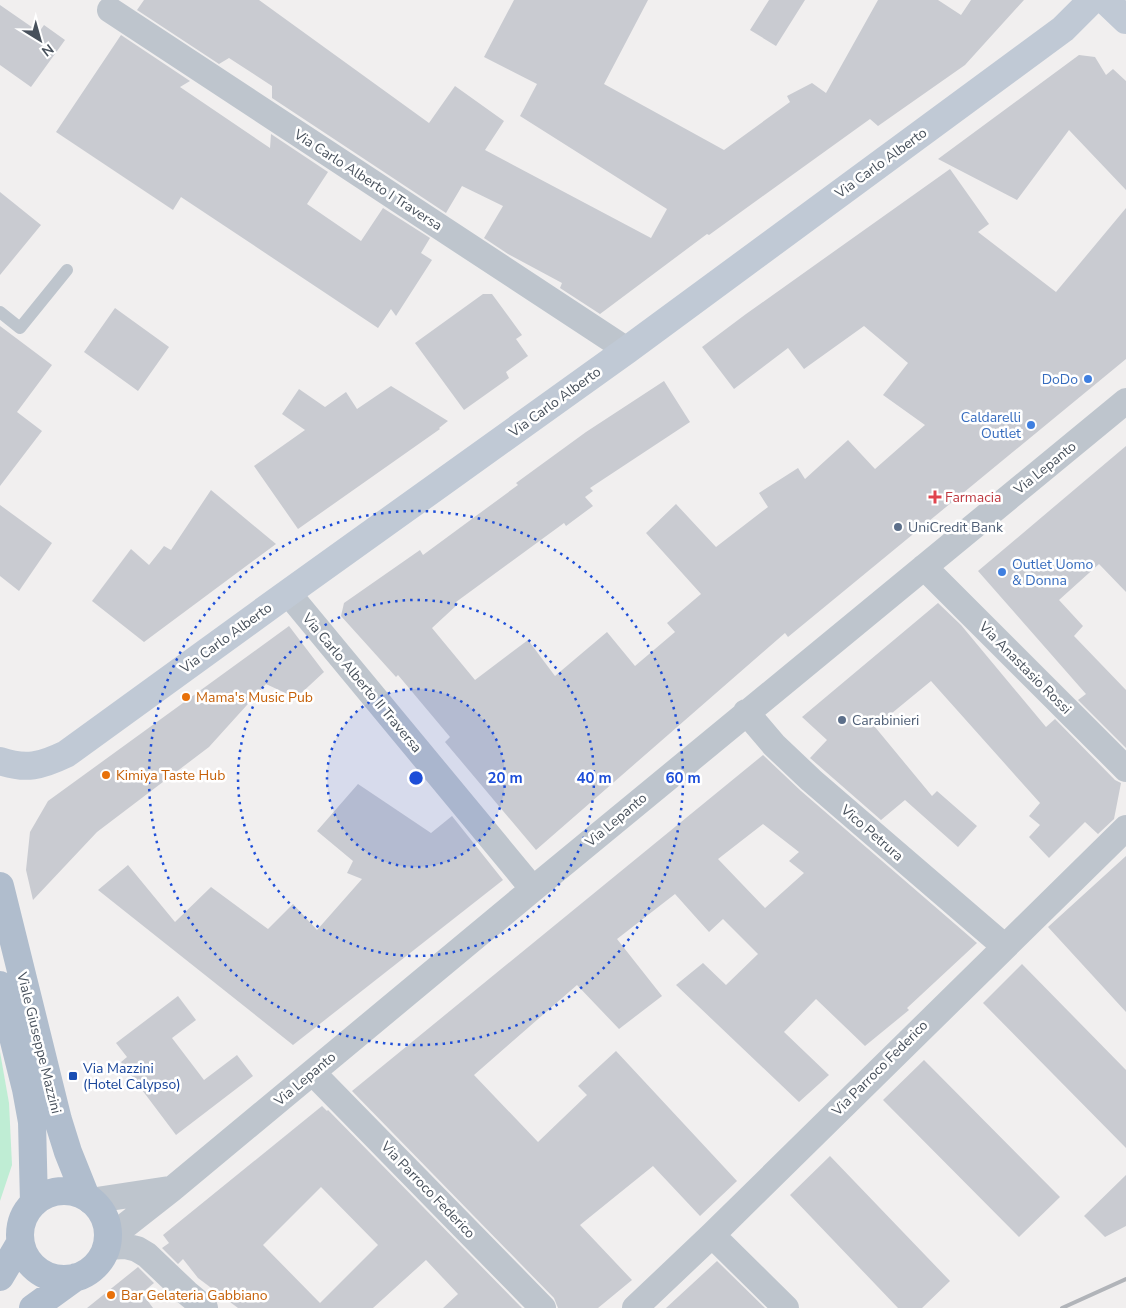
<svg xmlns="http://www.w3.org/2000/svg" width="1126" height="1308" font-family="'Nunito Sans',sans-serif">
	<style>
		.green { fill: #bfedd4 }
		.building { fill: #c9cbd1; fill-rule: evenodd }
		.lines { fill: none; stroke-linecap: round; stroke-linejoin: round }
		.lane { stroke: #bec5cd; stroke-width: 12 }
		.street { stroke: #bec5cd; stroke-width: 26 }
		.secondary { stroke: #c0c9d5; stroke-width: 28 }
		.primary { stroke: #b0bdcd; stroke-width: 28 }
		.rail { stroke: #b1b4b9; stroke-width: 4 }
		.ring { fill: none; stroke: #1d4ed8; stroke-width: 2.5; stroke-dasharray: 2.5 5 }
		.shop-dot { fill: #3f7fe0; stroke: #fff; stroke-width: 2 }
		.health-dot { fill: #e0444e; stroke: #fff; stroke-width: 2 }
		.service-dot { fill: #5c6f8a; stroke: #fff; stroke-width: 2 }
		.food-dot { fill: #e8710a; stroke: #fff; stroke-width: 2 }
		.transit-dot { fill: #1a4fb4; stroke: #fff; stroke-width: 2 }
		.labels { text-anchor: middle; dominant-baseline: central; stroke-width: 5; stroke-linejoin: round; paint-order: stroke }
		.street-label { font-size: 14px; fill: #48515c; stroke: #fff }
		.shop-label { font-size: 14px; fill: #366cbe; stroke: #fff; text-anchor: end }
		.health-label { font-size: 14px; fill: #be3a42; stroke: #fff; text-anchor: start }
		.service-label { font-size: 14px; fill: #4e5e75; stroke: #fff; text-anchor: start }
		.food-label { font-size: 14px; fill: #c56008; stroke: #fff; text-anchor: start }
		.transit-label { font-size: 14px; fill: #164399; stroke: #fff; text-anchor: start }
		.centre { fill: #1d4ed8; stroke: #fff; stroke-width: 2.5 }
		.ring-label { font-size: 15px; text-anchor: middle; font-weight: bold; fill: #1d4ed8; stroke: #fff; stroke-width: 5; stroke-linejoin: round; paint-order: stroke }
	</style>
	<rect width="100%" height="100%" fill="#f1efef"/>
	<path class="green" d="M 0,1052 L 9,1103 L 12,1165 L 0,1201 Z"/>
	<path class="building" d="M 144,0 L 259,0 L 429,123 L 455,86 L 504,121 L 485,150 L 651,238 L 667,209 L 520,116 L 537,84 L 484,57 L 514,0 L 648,0 L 604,84 L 724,150 L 790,102 L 787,96 L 812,83 L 826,93 L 878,0 L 938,0 L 961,15 L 971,0 L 1024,0 L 965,65 L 878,126 L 870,119 L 709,235 L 707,234 L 600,314 L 560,288 L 562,283 L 508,254 L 484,238 L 503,206 L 462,186 L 446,213 L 272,98 L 272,86 L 229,58 L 219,64 L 137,10 Z
		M 769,0 L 805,0 L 776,46 L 750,30 Z
		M 0,5 L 39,32 L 44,25 L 65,40 L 31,87 L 0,65 Z
		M 121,35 L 190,81 L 180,87 L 270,148 L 271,134 L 328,172 L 307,204 L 361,241 L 383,208 L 430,238 L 421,253 L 432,260 L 396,316 L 391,309 L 378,328 L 181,197 L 173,210 L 56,132 Z
		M 1079,55 L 1095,57 L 1106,75 L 1113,69 L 1126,81 L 1126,190 L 1069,130 L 1017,200 L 938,159 Z
		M 950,169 L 989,224 L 978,232 L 1056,292 L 1126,208 L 1126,359 L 788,637 L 785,633 L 536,850 L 445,742 L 450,737 L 398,675 L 396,677 L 341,616 L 344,603 L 420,550 L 423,555 L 518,485 L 516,483 L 586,432 L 664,381 L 690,422 L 590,488 L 593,491 L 585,497 L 593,506 L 566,526 L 564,523 L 456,602 L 458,604 L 432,628 L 475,680 L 528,640 L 555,676 L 607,632 L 635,666 L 675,632 L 667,623 L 701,594 L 646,533 L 676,504 L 716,547 L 768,507 L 759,493 L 798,468 L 805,479 L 848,440 L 875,469 L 925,425 L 883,395 L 908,363 L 864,326 L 804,369 L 788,348 L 734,389 L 702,347 L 746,314 Z
		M 0,192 L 41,225 L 0,275 Z
		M 483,294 L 492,294 L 522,335 L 516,339 L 528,356 L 506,372 L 509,378 L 464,410 L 415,343 Z
		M 115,308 L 169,347 L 138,391 L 84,352 Z
		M 0,326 L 52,365 L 17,412 L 42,431 L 0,486 Z
		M 391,386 L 448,421 L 439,428 L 440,429 L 298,529 L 254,466 L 305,430 L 282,414 L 299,389 L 325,407 L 346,392 L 357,409 Z
		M 1126,446 L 1126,592 L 1099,564 L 1059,600 L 1083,626 L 1074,636 L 1126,690 L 1126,748 L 1078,700 L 1086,694 L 978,571 Z
		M 211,490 L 276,544 L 144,642 L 92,601 L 131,549 L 149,565 L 164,546 L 171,550 Z
		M 0,505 L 52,543 L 19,591 L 0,576 Z
		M 938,603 L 961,625 L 1046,727 L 1055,719 L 1115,780 L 1121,783 L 1114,819 L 1098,834 L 1085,822 L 1049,858 L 1029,837 L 1040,825 L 1029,816 L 1040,803 L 931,681 L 875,727 L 932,796 L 937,791 L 977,826 L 958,847 L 905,800 L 881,820 L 810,758 L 827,740 L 802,717 Z
		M 289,626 L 324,672 L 296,698 L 266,684 L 209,747 L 97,832 L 33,900 L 26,870 L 30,832 L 48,801 Z
		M 763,755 L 801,791 L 977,943 L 907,1008 L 909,1010 L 865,1046 L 816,999 L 784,1032 L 829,1075 L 799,1102 L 676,985 L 703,963 L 726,985 L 758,954 L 723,919 L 709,932 L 675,894 L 617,939 L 662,996 L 619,1029 L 577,985 L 474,1075 L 538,1142 L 587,1095 L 578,1086 L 616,1051 L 737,1181 L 700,1216 L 653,1166 L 580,1225 L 632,1280 L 598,1308 L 558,1308 L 554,1298 L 352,1091 ZM 763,824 L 799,852 L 789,861 L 804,873 L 765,908 L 718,859 Z
		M 358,784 L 431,833 L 452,816 L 503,880 L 293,1045 L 98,890 L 128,865 L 175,922 L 211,887 L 268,929 L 293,904 L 317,930 L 362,879 L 347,873 L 353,861 L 317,831 Z
		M 1126,856 L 1126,1012 L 1048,927 Z
		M 1022,964 L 1126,1070 L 1126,1148 L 983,1003 Z
		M 178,996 L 196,1020 L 172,1038 L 204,1080 L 237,1055 L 253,1076 L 176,1135 L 121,1062 L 127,1057 L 116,1043 Z
		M 924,1060 L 1060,1197 L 1019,1237 L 883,1100 Z
		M 322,1106 L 327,1111 L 328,1110 L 522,1308 L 443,1308 L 458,1294 L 426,1260 L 373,1308 L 238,1308 L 198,1278 L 183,1259 L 178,1264 L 162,1248 L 169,1243 L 163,1235 ZM 321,1187 L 378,1245 L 320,1303 L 263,1245 Z
		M 830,1156 L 950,1281 L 922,1308 L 898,1308 L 790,1195 Z
		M 1126,1175 L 1126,1226 L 1105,1237 L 1084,1216 Z
		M 717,1261 L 765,1308 L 666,1308 Z
		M 138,1267 L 154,1283 L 142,1293 L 153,1308 L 87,1308 Z"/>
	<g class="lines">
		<path class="lane" d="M 0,312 L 20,328 L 67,270"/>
		<path class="street" d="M 110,10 L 627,350
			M 924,567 L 1126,769
			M 288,593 L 533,889
			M 746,712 L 774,745 L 811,780 L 1004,946
			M 313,1073 L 543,1308
			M 90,1201 L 169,1189
			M 712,1235 L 786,1308
			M 107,1240 L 172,1189 L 533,889 L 1126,401
			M 106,1247 L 125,1246 L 137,1249 L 147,1255 L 187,1293 L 205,1308
			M 635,1308 L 712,1235 L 1126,828"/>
		<path class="secondary" d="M 1105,0 L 1126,20
			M 0,761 C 26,770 41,766 66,754 L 288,593 L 627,350 L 1063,29 L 1092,0"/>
		<path class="primary" d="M 0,886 L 58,1120 L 68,1152 L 86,1197
			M 0,985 L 26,1089 L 32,1122 L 34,1203
			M20 1235a44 44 0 1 1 88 0a44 44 0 1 1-88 0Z
			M 0,1277 L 20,1243
			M 33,1308 L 76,1277"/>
		<path class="rail" d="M 1062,1308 L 1126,1279"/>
	</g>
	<circle cx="416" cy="778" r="89" fill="#1d4ed8" fill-opacity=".12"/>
	<g class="ring">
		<circle cx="416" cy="778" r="89"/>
		<circle cx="416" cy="778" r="178"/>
		<circle cx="416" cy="778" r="267"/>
	</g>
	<g class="shop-dot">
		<circle cx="1088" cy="379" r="5"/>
		<circle cx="1031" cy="425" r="5"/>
		<circle cx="1002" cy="572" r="5"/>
	</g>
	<path class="health-dot" d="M932.5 489.5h5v5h5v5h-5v5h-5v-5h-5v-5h5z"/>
	<g class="service-dot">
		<circle cx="898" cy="527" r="5"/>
		<circle cx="842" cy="720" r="5"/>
	</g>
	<g class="food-dot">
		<circle cx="186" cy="697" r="5"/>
		<circle cx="106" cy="775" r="5"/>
		<circle cx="111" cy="1295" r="5"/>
	</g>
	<rect class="transit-dot" x="68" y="1071" width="10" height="10" rx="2.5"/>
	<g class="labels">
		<g class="street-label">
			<text transform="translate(881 163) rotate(-36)">Via Carlo Alberto</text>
			<text transform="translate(368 180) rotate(33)">Via Carlo Alberto I Traversa</text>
			<text transform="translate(555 402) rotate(-36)">Via Carlo Alberto</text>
			<text transform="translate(1045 468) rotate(-39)">Via Lepanto</text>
			<text transform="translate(226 638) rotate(-36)">Via Carlo Alberto</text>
			<text transform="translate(1025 668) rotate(45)">Via Anastasio Rossi</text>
			<text transform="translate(362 683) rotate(50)">Via Carlo Alberto II Traversa</text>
			<text transform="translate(616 820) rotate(-40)">Via Lepanto</text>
			<text transform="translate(872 833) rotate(41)">Vico Petrura</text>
			<text transform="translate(39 1043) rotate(76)">Viale Giuseppe Mazzini</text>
			<text transform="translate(880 1068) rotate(-45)">Via Parroco Federico</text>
			<text transform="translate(305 1079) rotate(-40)">Via Lepanto</text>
			<text transform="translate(428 1190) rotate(46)">Via Parroco Federico</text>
		</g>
		<g class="shop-label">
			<text x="1078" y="379">DoDo</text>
			<text x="1021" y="417">Caldarelli<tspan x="1021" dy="16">Outlet</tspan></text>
			<text x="1012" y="564" text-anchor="start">Outlet Uomo<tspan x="1012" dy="16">&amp; Donna</tspan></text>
		</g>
		<g class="health-label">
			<text x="945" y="497">Farmacia</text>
		</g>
		<g class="service-label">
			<text x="908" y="527">UniCredit Bank</text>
			<text x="852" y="720">Carabinieri</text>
		</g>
		<g class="food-label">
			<text x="196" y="697">Mama's Music Pub</text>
			<text x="116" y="775">Kimiya Taste Hub</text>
			<text x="121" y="1295">Bar Gelateria Gabbiano</text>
		</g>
		<g class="transit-label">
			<text x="83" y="1068">Via Mazzini<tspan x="83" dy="16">(Hotel Calypso)</tspan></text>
		</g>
	</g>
	<circle cx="416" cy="778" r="8" class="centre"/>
	<g class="ring-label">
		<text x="505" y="783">20 m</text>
		<text x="594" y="783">40 m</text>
		<text x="683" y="783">60 m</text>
	</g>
	<g transform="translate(40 40) rotate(143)" stroke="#ffffff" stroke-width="4" paint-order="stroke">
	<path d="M0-4L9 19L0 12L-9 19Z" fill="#48515c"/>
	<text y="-8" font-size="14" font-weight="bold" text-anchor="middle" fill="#48515c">N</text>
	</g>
</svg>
